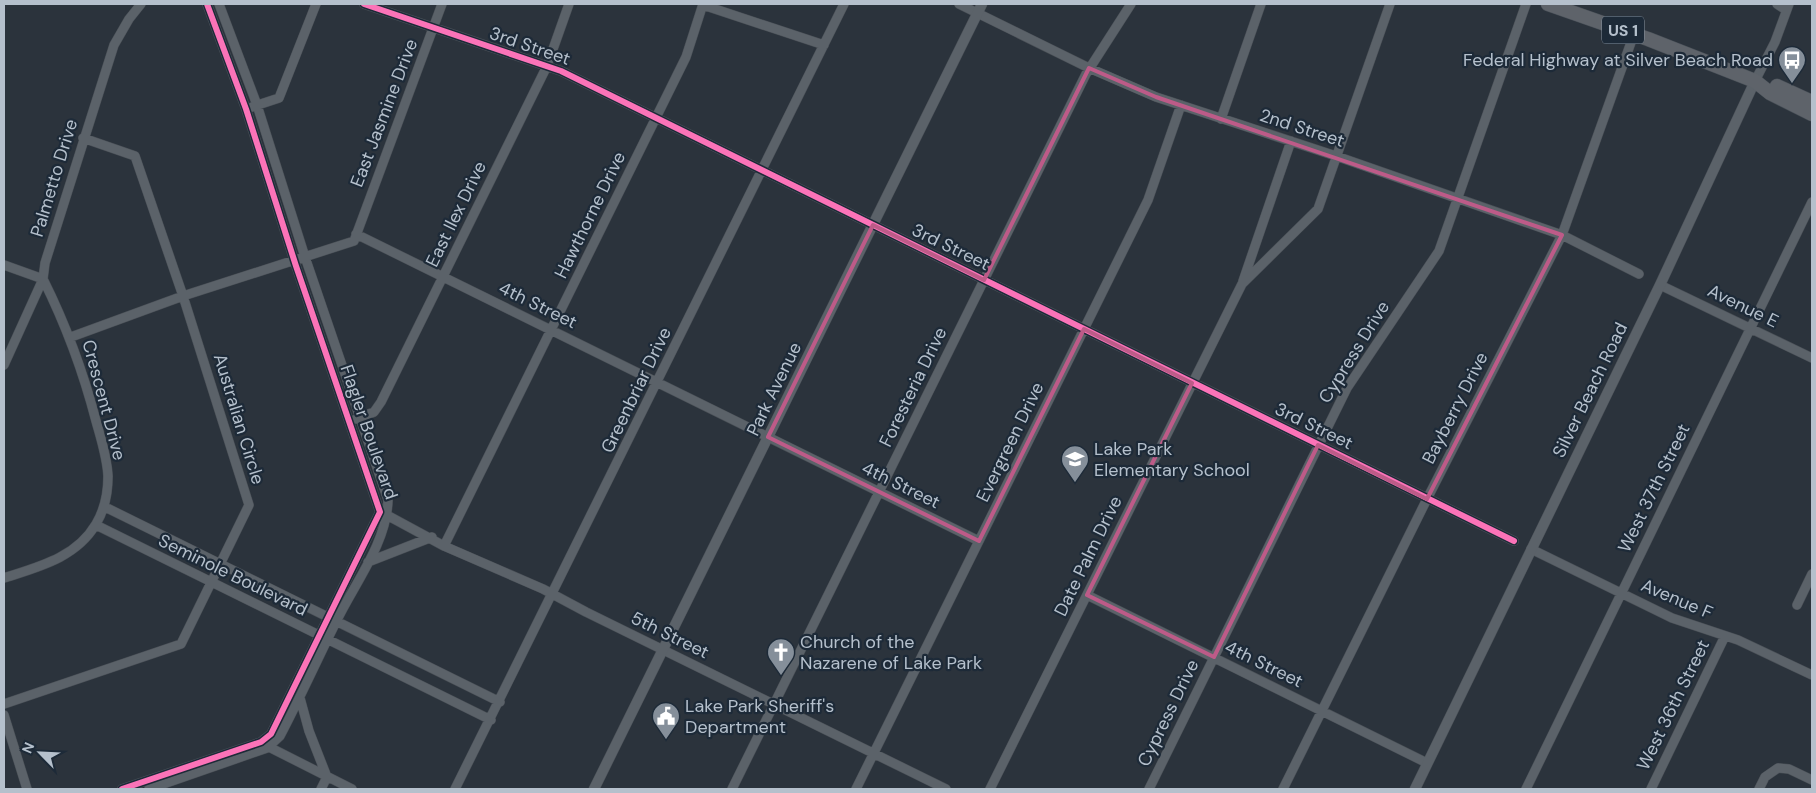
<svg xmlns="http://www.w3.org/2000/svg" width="1816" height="793" font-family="'DM Sans',sans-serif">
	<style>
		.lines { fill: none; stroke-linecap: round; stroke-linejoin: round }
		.minor-casing { stroke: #494f56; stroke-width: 10 }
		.tertiary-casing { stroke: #494f56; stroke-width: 11 }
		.primary-casing { stroke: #495058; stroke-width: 15 }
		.minor { stroke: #5b6269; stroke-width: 9 }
		.tertiary { stroke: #5b6269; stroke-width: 10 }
		.primary { stroke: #5e636a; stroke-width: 14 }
		.cycleway-casing { stroke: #1d2a38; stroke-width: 9 }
		.cycleway { stroke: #fb73b8; stroke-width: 6 }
		.marked { fill: none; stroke: #bd5b88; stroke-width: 4; stroke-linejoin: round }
		.labels { text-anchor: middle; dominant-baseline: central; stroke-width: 4.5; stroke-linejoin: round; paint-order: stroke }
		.shield { fill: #1d2a38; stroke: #8793a0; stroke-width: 1 }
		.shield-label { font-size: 16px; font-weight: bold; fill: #b5c0cc }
		.street-label { font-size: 18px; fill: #b5c0cc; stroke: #1d2a38 }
		.poi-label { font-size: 18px; fill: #b5c0cc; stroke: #1d2a38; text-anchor: start }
	</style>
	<rect width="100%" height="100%" fill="#2b333c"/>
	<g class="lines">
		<g class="minor-casing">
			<path id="minor" d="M 364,4 L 561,71 L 1514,541
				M 959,4 L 1089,68 L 1156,97 L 1336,156 L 1562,235 L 1639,274
				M 1777,4 L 1786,10
				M 703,5 L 824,45
				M 1755,81 L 1775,42 L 1789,4
				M 252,107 L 279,98 L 316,4
				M 1221,119 L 1261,4
				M 356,234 L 979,541
				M 4,265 L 43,279 C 66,325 83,371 96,421 C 101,439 107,457 108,476 C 108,493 105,509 96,524 C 76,558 38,567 4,578
				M 1243,281 L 1291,141
				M 1660,285 L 1812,358
				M 71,337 L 183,296 L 354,241 L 442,4
				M 4,365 L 43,279 L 45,263 L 114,45 L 129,19 L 141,4
				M 356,419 L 374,412 L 381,402 L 547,66 L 569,4
				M 105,507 L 500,702
				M 383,513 L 444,546 L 543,589 L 586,612 L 946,789
				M 96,525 L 491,720
				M 444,546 L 686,57 L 703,4
				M 1531,549 L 1672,618 L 1738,640 L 1812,675
				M 368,562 L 432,537
				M 1087,595 L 1427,763
				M 1797,605 L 1812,574
				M 300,698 L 309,731 L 327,777 L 321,789
				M 4,704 L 181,644 L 249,505 L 183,296 L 135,156 L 83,138
				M 4,715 L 27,789
				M 263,744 L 352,789
				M 122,789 L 261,742 L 271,734 L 380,512 L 296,266 L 246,109 L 207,4
				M 149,789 L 267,748 L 280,736 C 300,698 317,660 336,622 C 354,584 387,543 388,500 L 305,257 L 257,105 L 219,4
				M 455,789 L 844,4
				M 732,789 L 1086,74 L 1131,4
				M 856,789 L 1148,200 L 1181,105
				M 990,789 L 1242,284 L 1318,209 L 1390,4
				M 1149,789 L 1347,388 L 1439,251 L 1526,4
				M 1283,789 L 1427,499 L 1562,235 L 1634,34
				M 1526,789 L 1812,202
				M 1651,789 L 1725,636
				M 1759,789 L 1765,777 L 1778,768 L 1789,769 L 1812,780"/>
		</g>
		<g class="tertiary-casing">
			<path id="tertiary" d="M 594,789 L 982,4
				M 1415,789 L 1660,285 L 1755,81"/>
		</g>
		<g class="primary-casing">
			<path id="primary" d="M 1548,4 L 1648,39 L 1755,81 L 1770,93 L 1812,114
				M 1777,86 L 1812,102"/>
		</g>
		<use href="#minor" class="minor"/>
		<use href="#tertiary" class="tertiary"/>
		<use href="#primary" class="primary"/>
		<g class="cycleway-casing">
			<path id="cycleway" d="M 364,4 L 561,71 L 1514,541
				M 122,789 L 261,742 L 271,734 L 380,512 L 296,266 L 246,109 L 207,4"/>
		</g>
		<use href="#cycleway" class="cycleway"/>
	</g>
	<path class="marked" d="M 1089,68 L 1156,97 L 1562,235 L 1427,499 L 1318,445 L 1214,657 L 1087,595 L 1192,383 L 1084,329 L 979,541 L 768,437 L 873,225 L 984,280 Z"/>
	<defs>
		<g id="bus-pin" transform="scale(1.4375)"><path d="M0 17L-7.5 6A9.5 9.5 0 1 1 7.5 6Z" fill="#858f9a" stroke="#1d2a38"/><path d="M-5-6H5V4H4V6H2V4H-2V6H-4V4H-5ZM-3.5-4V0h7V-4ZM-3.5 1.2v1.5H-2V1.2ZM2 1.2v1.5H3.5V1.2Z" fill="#fff"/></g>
		<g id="school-pin" transform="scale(1.4375)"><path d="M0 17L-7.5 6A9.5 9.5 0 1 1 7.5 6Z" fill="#858f9a" stroke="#1d2a38"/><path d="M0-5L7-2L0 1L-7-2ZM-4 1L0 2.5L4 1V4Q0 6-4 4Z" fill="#fff"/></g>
		<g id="church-pin" transform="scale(1.4375)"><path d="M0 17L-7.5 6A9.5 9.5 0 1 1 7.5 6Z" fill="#858f9a" stroke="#1d2a38"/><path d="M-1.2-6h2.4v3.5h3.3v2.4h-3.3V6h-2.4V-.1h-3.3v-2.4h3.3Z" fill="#fff"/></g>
		<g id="civic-pin" transform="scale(1.4375)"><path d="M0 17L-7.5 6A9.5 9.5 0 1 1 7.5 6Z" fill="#858f9a" stroke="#1d2a38"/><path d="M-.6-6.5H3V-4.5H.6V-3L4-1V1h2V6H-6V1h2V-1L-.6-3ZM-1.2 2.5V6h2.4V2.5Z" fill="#fff"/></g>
	</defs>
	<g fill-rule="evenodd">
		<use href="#bus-pin" x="1792" y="60"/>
		<use href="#school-pin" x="1075" y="459"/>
		<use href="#church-pin" x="781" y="652"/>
		<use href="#civic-pin" x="666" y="716"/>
	</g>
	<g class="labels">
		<rect class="shield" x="1602" y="16.5" width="42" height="27" rx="4"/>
		<g class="shield-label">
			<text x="1623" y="30">US 1</text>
		</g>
		<g class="street-label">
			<text transform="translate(530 46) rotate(19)">3rd Street</text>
			<text transform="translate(384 113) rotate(-69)">East Jasmine Drive</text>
			<text transform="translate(1302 128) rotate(18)">2nd Street</text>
			<text transform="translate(54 178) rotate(-73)">Palmetto Drive</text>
			<text transform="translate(456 214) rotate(-64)">East Ilex Drive</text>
			<text transform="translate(590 215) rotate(-64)">Hawthorne Drive</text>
			<text transform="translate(951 247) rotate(26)">3rd Street</text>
			<text transform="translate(538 305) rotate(26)">4th Street</text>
			<text transform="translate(1743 306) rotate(26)">Avenue E</text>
			<text transform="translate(1354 352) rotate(-58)">Cypress Drive</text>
			<text transform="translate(913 387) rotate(-64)">Foresteria Drive</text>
			<text transform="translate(774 389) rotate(-64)">Park Avenue</text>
			<text transform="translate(636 390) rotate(-64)">Greenbriar Drive</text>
			<text transform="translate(1590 390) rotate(-64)">Silver Beach Road</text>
			<text transform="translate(104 400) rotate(75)">Crescent Drive</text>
			<text transform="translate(1455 408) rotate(-63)">Bayberry Drive</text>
			<text transform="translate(239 419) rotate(73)">Australian Circle</text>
			<text transform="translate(1314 426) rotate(26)">3rd Street</text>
			<text transform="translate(369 432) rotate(71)">Flagler Boulevard</text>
			<text transform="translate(1010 442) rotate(-64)">Evergreen Drive</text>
			<text transform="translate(901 485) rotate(26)">4th Street</text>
			<text transform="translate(1654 488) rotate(-64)">West 37th Street</text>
			<text transform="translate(1088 556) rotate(-64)">Date Palm Drive</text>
			<text transform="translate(233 575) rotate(26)">Seminole Boulevard</text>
			<text transform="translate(1677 599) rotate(23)">Avenue F</text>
			<text transform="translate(670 635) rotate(26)">5th Street</text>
			<text transform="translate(1264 664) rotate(26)">4th Street</text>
			<text transform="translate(1673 705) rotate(-64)">West 36th Street</text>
			<text transform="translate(1168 713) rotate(-64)">Cypress Drive</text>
		</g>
		<g class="poi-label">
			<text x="1773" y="60" text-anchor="end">Federal Highway at Silver Beach Road</text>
			<text x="1094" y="449">Lake Park<tspan x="1094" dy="21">Elementary School</tspan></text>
			<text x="800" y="642">Church of the<tspan x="800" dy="21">Nazarene of Lake Park</tspan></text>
			<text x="685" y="706">Lake Park Sheriff's<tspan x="685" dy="21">Department</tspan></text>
		</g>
	</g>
	<rect width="1816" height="793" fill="none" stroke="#b5c0cc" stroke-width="10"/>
	<g transform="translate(40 753) rotate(294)" stroke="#1d2a38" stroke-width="4" paint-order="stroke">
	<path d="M0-4L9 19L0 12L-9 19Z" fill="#b5c0cc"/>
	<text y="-8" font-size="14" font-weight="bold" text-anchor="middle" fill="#b5c0cc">N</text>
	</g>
</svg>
